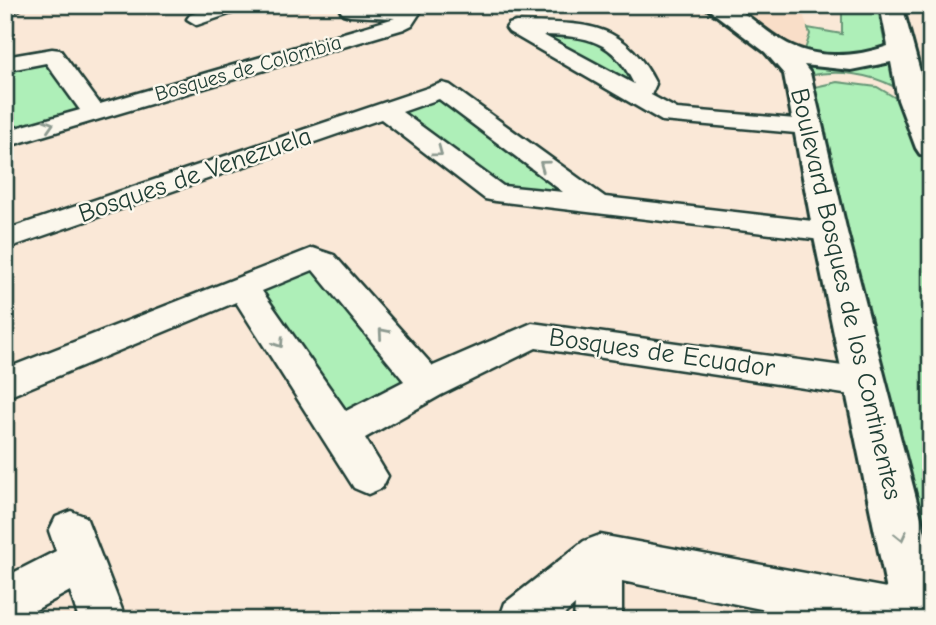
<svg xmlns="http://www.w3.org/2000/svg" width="936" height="625" font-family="'Comic Neue',sans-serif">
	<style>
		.built { fill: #f9dec8 }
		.green { fill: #aeefb8; stroke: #669676; stroke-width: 2 }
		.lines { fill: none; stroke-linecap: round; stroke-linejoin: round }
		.minor-casing { stroke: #1f3d34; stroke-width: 5 }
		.tertiary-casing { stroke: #1f3d34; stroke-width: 6 }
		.minor { fill: #fbf7ec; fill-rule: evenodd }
		.tertiary { fill: #fbf7ec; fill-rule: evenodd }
		.oneway { stroke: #8d9a90 }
		.labels { text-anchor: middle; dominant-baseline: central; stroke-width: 5; stroke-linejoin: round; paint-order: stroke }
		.far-street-label { font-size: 21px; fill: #1f3d34; stroke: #fbf7ec }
		.street-label { font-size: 26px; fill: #1f3d34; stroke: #fbf7ec }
	</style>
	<rect width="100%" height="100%" fill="#fae8d7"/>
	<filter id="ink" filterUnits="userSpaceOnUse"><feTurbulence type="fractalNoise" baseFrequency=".0143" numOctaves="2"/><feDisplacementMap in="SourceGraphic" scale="14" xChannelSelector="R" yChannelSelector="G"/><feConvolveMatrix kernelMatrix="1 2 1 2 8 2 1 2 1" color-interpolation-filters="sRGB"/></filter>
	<g filter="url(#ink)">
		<path class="built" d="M 728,5 L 800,5 L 810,34 L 804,53 L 779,42 Z"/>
		<path class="green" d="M 800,5 L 877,5 L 885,44 C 864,65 830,55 804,53 L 810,34 L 808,28 L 842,34 L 842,10 Z
			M 529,31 C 583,33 593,31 633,68 L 630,87 Z
			M 50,54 L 90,107 L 5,133 L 5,66 Z
			M 802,62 C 832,72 861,72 891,63 L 895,87 C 870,74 837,69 809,76 Z
			M 837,82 L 877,87 L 899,100 L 931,176 L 931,574 L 845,219 L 806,96 L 815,87 Z
			M 434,96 L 579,198 L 503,190 L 393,110 Z
			M 308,263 L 412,385 L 349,416 L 258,294 L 263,281 Z"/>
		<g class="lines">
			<g class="minor-casing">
				<path id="minor" d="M 5,5 L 23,5 L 20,9 L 5,13 Z
					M 217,5 L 247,5 L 244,9 L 197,25 L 187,19 L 190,15 Z
					M 405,5 L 425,5 L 412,25 L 404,29 L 5,147 L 5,131 L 80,110 L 46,63 L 5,71 L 5,57 L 52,49 L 60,50 L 100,104 L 395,18 L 350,16 L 343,14 L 340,10 L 343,6 Z
					M 516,22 C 582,24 623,18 656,84 L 651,95 L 677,109 L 807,120 L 816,122 L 819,127 L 816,132 L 807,134 L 662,121 L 509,32 L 506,28 L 509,24 ZM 543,35 C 589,36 613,40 634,84 Z
					M 442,83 L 450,85 L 605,197 L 830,223 L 840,225 L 845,232 L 840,239 L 830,241 L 495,201 L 485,199 L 381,119 L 5,249 L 5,230 ZM 439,99 L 563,192 L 503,186 L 402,112 Z
					M 313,248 L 334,255 L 433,366 L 532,323 L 864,369 L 877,373 L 882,383 L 877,393 L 864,397 L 536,348 L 441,395 L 365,438 L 388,476 L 382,488 L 368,494 L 354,488 L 236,302 L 5,398 L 5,369 ZM 313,270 L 404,381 L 346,411 L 262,291 Z
					M 71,511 L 86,517 L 126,620 L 79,620 L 70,591 L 21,618 L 5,620 L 5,577 L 56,551 L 49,531 L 56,517 Z
					M 600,535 L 919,594 L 931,598 L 931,620 L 815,620 L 622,581 L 622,620 L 574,620 L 575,605 L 558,620 L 499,620 L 505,603 L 584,541 Z"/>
			</g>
			<g class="tertiary-casing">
				<path id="tertiary" d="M 703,5 C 711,5 723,3 730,6 C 748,13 764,31 781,40 C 813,60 853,58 888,46 L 880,5 L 902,5 L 931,112 L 931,157 L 920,154 L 916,148 L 898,100 L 891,62 L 851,70 L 804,65 L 810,73 L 847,232 L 931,556 L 931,620 L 893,620 L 813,232 L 784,74 L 765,52 Z"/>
			</g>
			<use href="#minor" class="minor"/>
			<use href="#tertiary" class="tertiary"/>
		</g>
		<defs><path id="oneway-chevron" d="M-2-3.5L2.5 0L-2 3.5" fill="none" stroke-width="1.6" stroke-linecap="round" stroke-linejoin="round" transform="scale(1.75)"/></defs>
		<g class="oneway">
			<use href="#oneway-chevron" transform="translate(49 125) rotate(-17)"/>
			<use href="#oneway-chevron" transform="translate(438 152) rotate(37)"/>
			<use href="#oneway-chevron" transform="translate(544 165) rotate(-144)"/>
			<use href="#oneway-chevron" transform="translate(383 333) rotate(-131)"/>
			<use href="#oneway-chevron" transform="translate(279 343) rotate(57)"/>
			<use href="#oneway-chevron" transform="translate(901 536) rotate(77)"/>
		</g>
	</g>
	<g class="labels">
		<g class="far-street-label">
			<text transform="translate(248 68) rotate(-16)">Bosques de Colombia</text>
		</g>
		<g class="street-label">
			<text transform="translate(195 175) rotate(-19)">Bosques de Venezuela</text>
			<text transform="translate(846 294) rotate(77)">Boulevard Bosques de los Continentes</text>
			<text transform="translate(662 353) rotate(8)">Bosques de Ecuador</text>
		</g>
	</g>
	<rect width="936" height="625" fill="none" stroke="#fbf7ec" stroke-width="28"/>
	<rect x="14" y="14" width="908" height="597" fill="none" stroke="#1f3d34" stroke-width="2.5" filter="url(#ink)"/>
</svg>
